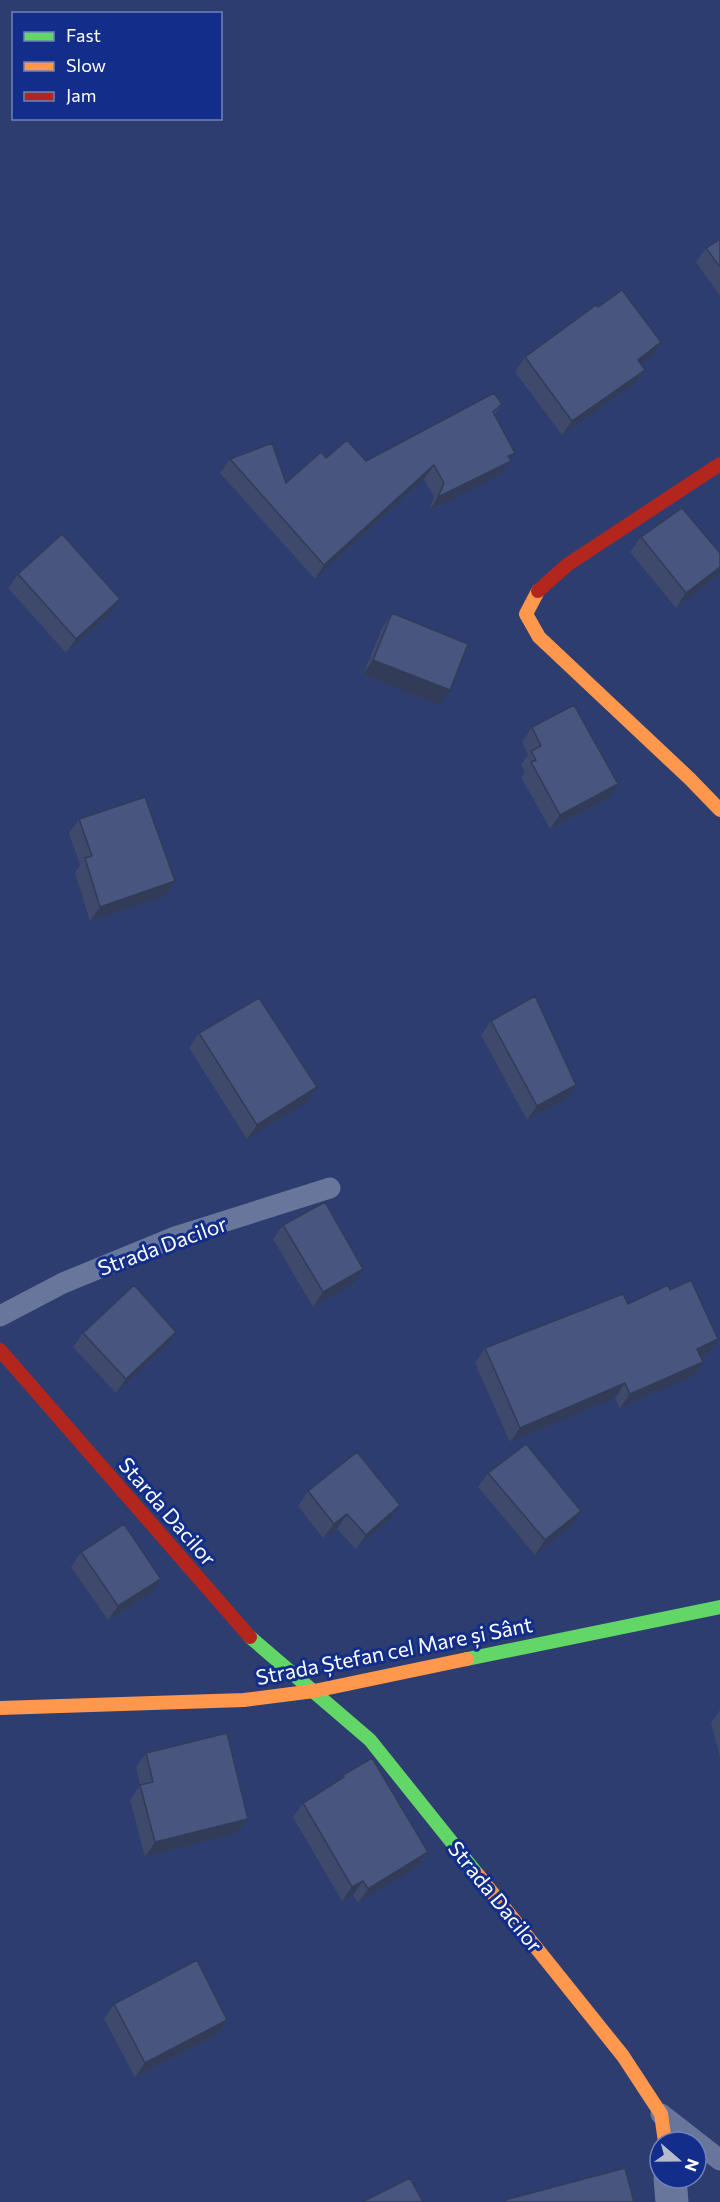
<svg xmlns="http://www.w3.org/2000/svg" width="720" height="2202" font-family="Commissioner,sans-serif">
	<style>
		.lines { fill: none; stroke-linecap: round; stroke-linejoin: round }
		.lane { stroke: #69769c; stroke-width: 21 }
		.street { stroke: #69769c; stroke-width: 33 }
		.fast { stroke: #63d668; stroke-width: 14 }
		.slow { stroke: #ff974d; stroke-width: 14 }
		.jam { stroke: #b3261e; stroke-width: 14 }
		.wall { fill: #3e496c }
		.shaded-wall { fill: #323c58 }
		.building { fill: #48557e; stroke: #323c58; stroke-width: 1.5 }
		.labels { text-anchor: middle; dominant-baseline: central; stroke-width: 6; stroke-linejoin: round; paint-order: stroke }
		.street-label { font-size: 21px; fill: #fff; stroke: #122e8a }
	</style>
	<rect width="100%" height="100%" fill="#2d3d6f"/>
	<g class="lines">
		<path class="lane" d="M 0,1316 L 63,1283 L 175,1237 L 330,1188
			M 661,2114 L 720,2160"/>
		<path class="street" d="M 670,2178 L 672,2202"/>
		<path class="fast" d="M 250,1637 L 370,1740 L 478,1875
			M 467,1659 L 720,1607"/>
		<path class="slow" d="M 538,591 L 526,614 L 539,637 L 690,779 L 720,810
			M 0,1708 L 244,1700 L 314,1691 L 467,1659
			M 478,1875 L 623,2056 L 661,2114 L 665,2142"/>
		<path class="jam" d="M 538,591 L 567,565 L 720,464
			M 0,1350 L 250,1637"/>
	</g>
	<path class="wall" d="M 720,239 L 720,296 L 696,262 L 706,248 Z
		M 598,307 L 651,357 L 641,364 L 645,370 L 634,384 L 562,435 L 515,372 L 525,357 Z
		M 502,404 L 495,414 L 515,453 L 501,474 L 429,511 L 434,497 L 424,479 L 315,579 L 220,473 L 230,459 L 286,483 L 326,458 L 366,461 Z
		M 641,537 L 717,576 L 676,608 L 630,552 Z
		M 18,574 L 110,614 L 66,653 L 8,588 Z
		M 392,613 L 439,705 L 363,674 L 382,628 Z
		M 532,727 L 608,799 L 550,829 L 521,777 L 525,772 L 521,765 L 528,755 L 522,742 Z
		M 79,819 L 175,881 L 165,896 L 90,921 L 75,873 L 80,865 L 69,833 Z
		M 491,1021 L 576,1085 L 566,1100 L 527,1120 L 481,1035 Z
		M 199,1033 L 317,1087 L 307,1102 L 247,1139 L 189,1048 Z
		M 283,1225 L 353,1284 L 313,1307 L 273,1239 Z
		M 628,1304 L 708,1354 L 701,1357 L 703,1362 L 693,1376 L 620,1408 L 615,1398 L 510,1442 L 475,1363 L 485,1348 Z
		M 83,1333 L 166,1346 L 116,1393 L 73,1347 Z
		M 488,1473 L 571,1526 L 535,1555 L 478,1487 Z
		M 308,1491 L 389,1520 L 356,1549 L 337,1529 L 323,1538 L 298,1506 Z
		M 81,1552 L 161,1579 L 151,1593 L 108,1620 L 71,1567 Z
		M 720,1710 L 720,1757 L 711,1723 Z
		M 146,1753 L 237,1833 L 145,1857 L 130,1800 L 140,1785 L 136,1767 Z
		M 343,1775 L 428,1852 L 418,1866 L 358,1903 L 353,1895 L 342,1901 L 293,1817 L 303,1803 L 339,1780 Z
		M 114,2004 L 227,2020 L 217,2035 L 135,2077 L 104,2019 Z"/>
	<path class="shaded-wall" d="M 661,342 L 651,357 L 627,374 L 638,360 Z
		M 645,370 L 634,384 L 562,435 L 572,421 Z
		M 515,453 L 501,474 L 429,511 L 438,497 Z
		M 434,465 L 424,479 L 315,579 L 324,565 Z
		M 720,567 L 720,571 L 717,576 L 676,608 L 686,593 Z
		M 120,599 L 110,614 L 66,653 L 76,639 Z
		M 373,660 L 450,690 L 439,705 L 363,674 Z
		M 618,784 L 608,799 L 550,829 L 560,815 Z
		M 175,881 L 165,896 L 90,921 L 100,907 Z
		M 576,1085 L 566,1100 L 527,1120 L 537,1106 Z
		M 317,1087 L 307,1102 L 247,1139 L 257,1125 Z
		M 363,1269 L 353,1284 L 313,1307 L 323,1292 Z
		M 176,1332 L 166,1346 L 116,1393 L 126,1379 Z
		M 718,1339 L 708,1354 L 687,1363 L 697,1349 Z
		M 703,1362 L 693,1376 L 620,1408 L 630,1394 Z
		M 625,1383 L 615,1398 L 510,1442 L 520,1428 Z
		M 400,1505 L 389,1520 L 356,1549 L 366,1535 Z
		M 581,1511 L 571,1526 L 535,1555 L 545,1540 Z
		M 347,1514 L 337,1529 L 323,1538 L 334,1524 Z
		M 161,1579 L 151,1593 L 108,1620 L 118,1606 Z
		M 248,1819 L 237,1833 L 145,1857 L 155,1842 Z
		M 428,1852 L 418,1866 L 358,1903 L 368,1889 Z
		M 363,1881 L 353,1895 L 342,1901 L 352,1887 Z
		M 227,2020 L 217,2035 L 135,2077 L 145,2063 Z"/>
	<path class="building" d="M 720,239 L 720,267 L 706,248 Z
		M 622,290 L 661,342 L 638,360 L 645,370 L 572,421 L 525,357 L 596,305 L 598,307 Z
		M 494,393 L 502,404 L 493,412 L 515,453 L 508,456 L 511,461 L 438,497 L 444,483 L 434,465 L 324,565 L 230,459 L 272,443 L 286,483 L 321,452 L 326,458 L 347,440 L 366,461 Z
		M 682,508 L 720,553 L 720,567 L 686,593 L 641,537 Z
		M 62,534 L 120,599 L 76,639 L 18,574 Z
		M 392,613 L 468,644 L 450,690 L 373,660 Z
		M 574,705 L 618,784 L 560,815 L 531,762 L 536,760 L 531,751 L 541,746 L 532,727 Z
		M 145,797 L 175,881 L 100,907 L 85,858 L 92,856 L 79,819 Z
		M 535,996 L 576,1085 L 537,1106 L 491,1021 Z
		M 259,998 L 317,1087 L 257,1125 L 199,1033 Z
		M 325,1202 L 363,1269 L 323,1292 L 283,1225 Z
		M 691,1280 L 718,1339 L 697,1349 L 703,1362 L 630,1394 L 625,1383 L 520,1428 L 485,1348 L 623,1294 L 628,1304 L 668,1285 L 670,1290 Z
		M 134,1285 L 176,1332 L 126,1379 L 83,1333 Z
		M 526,1444 L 581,1511 L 545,1540 L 488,1473 Z
		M 357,1452 L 400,1505 L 366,1535 L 347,1514 L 334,1524 L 308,1491 Z
		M 124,1524 L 161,1579 L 118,1606 L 81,1552 Z
		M 227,1733 L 248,1819 L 155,1842 L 140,1785 L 153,1782 L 146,1753 Z
		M 372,1758 L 428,1852 L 368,1889 L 363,1881 L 352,1887 L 303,1803 L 344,1777 L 343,1775 Z
		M 197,1960 L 227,2020 L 145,2063 L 114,2004 Z
		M 625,2168 L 634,2202 L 506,2202 L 505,2200 Z
		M 410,2178 L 423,2202 L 362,2202 Z"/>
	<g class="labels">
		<g class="street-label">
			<text transform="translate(162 1245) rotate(-20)">Strada Dacilor</text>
			<text transform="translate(168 1511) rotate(49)">Starda Dacilor</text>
			<text transform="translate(394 1650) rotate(-11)">Strada Ștefan cel Mare și Sânt</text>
			<text transform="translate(496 1896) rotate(51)">Strada Dacilor</text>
		</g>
	</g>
	<rect x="12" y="12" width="210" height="108" fill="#122e8a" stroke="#7182b9" stroke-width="1.5"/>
	<rect x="24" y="32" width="30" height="9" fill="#63d668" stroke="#7182b9" stroke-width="1.5"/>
	<text x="66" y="42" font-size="18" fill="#ffffff">Fast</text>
	<rect x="24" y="62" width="30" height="9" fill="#ff974d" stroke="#7182b9" stroke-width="1.5"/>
	<text x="66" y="72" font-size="18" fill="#ffffff">Slow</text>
	<rect x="24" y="92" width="30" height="9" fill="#b3261e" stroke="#7182b9" stroke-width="1.5"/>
	<text x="66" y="102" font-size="18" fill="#ffffff">Jam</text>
	<g transform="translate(678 2160) rotate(110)"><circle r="28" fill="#122e8a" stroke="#7182b9" stroke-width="1.5"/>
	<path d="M0-4.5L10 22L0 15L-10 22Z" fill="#b6bbcd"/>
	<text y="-9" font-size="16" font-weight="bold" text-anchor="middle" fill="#ffffff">N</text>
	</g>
</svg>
